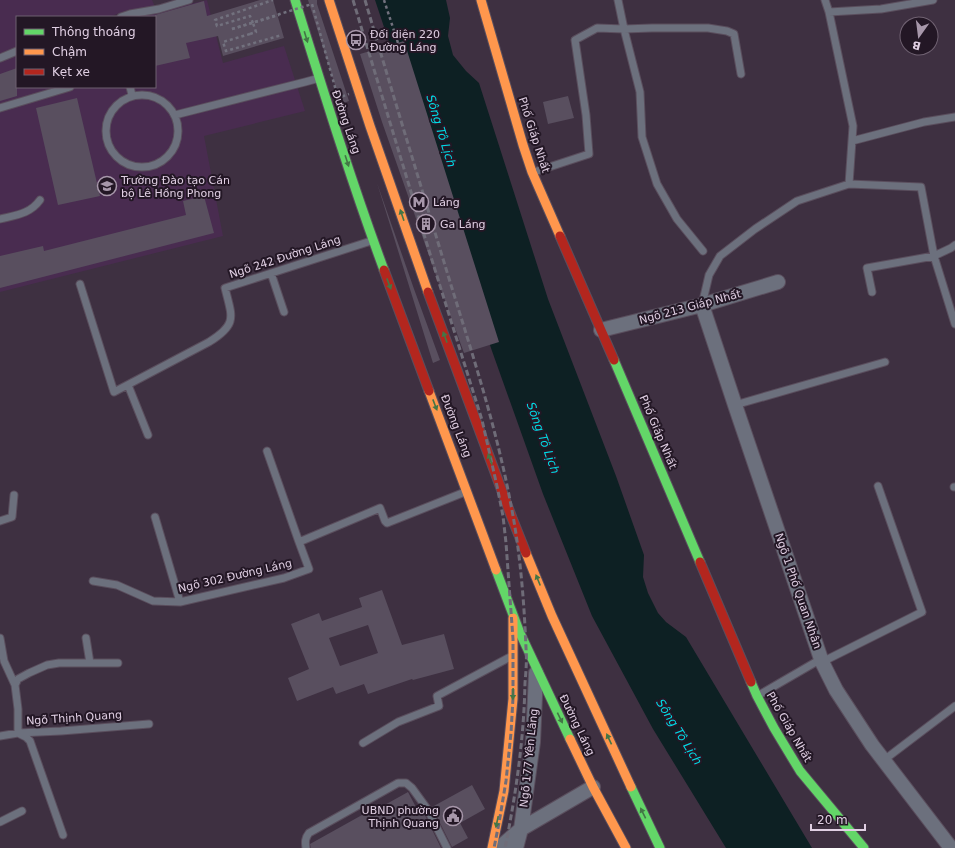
<svg xmlns="http://www.w3.org/2000/svg" width="955" height="848" font-family="'DejaVu Sans',sans-serif">
	<style>
		.built { fill: #492c50 }
		.water { fill: #0d2023 }
		.building { fill: #594f5f; fill-rule: evenodd }
		.lines { fill: none; stroke-linecap: round; stroke-linejoin: round }
		.lane-casing { stroke: #5a4e5d; stroke-width: 9 }
		.street-casing { stroke: #5a4e5d; stroke-width: 16 }
		.fast-casing { stroke: #5a4e5d; stroke-width: 11 }
		.slow-casing { stroke: #5a4e5d; stroke-width: 11 }
		.jam-casing { stroke: #5a4e5d; stroke-width: 11 }
		.path { stroke: #72717e; stroke-width: 2.5; stroke-dasharray: 3 3; stroke-linecap: butt }
		.lane { stroke: #6c707d; stroke-width: 7 }
		.street { stroke: #6c707d; stroke-width: 14 }
		.fast { stroke: #63d668; stroke-width: 9 }
		.slow { stroke: #ff974d; stroke-width: 9 }
		.jam { stroke: #b3261e; stroke-width: 9 }
		.rail { stroke: #6f6c78; stroke-width: 3; stroke-dasharray: 6 3; stroke-linecap: butt }
		.path-bridge { stroke: #72717e; stroke-width: 2.5; stroke-dasharray: 3 3; stroke-linecap: butt }
		.oneway { fill: #437646 }
		.labels { text-anchor: middle; dominant-baseline: central; stroke-width: 4; stroke-linejoin: round; paint-order: stroke }
		.poi-label { font-size: 11px; fill: #e0cfe3; stroke: #231725; text-anchor: start }
		.street-label { font-size: 11px; fill: #e0cfe3; stroke: #231725 }
		.water-label { font-size: 12px; font-style: italic; fill: #00dbe5; stroke: #231725 }
	</style>
	<rect width="100%" height="100%" fill="#3e3041"/>
	<path class="built" d="M 0,0 L 152,0 L 155,7 L 128,10 L 109,17 L 17,17 L 17,47 L 0,54 Z
		M 207,0 L 223,63 L 284,46 L 305,111 L 204,136 L 223,236 L 0,292 L 0,62 L 17,54 L 17,87 L 155,87 L 155,17 L 135,17 Z"/>
	<path class="water" d="M 375,0 L 446,0 L 450,18 L 448,36 L 453,55 L 466,71 L 479,83 L 548,299 L 616,476 L 644,555 L 643,577 L 648,593 L 658,613 L 666,622 L 686,637 L 812,848 L 726,848 L 653,729 L 592,616 L 543,494 L 492,351 Z"/>
	<path class="building" d="M 260,0 L 273,0 L 284,38 L 223,56 L 218,36 L 186,43 L 190,58 L 155,66 L 155,15 L 204,1 L 207,16 Z
		M 308,0 L 317,0 L 317,4 L 349,101 L 341,104 Z
		M 404,41 L 499,342 L 464,353 L 438,281 L 382,122 L 360,54 Z
		M 17,68 L 17,96 L 0,101 L 0,74 Z
		M 568,96 L 574,118 L 548,124 L 543,102 Z
		M 77,98 L 100,196 L 58,205 L 36,108 Z
		M 377,183 L 414,289 L 440,360 L 433,363 Z
		M 204,196 L 214,233 L 0,288 L 0,256 L 43,246 L 44,251 L 186,215 L 183,201 Z
		M 382,590 L 402,645 L 444,634 L 454,669 L 413,680 L 412,679 L 368,694 L 364,684 L 336,694 L 333,687 L 297,701 L 288,678 L 309,669 L 291,624 L 319,613 L 322,621 L 362,607 L 359,598 ZM 368,625 L 378,653 L 340,666 L 329,638 Z
		M 472,785 L 485,809 L 460,823 L 468,838 L 452,847 L 432,807 Z
		M 408,792 L 419,813 L 423,812 L 424,813 L 441,848 L 311,848 L 310,844 L 371,810 L 372,812 Z"/>
	<g class="lines">
		<g class="lane-casing">
			<path id="lane" d="M 618,0 L 624,29 L 640,92 L 642,137 L 657,184 L 677,219 L 703,251
				M 825,0 L 829,12
				M 121,17 L 130,14 L 159,9 L 189,0
				M 0,58 L 17,51
				M 130,87 L 132,95
				M106 131a36 36 0 1 1 72 0a36 36 0 1 1-72 0Z
				M 0,108 L 70,87
				M 175,115 L 305,82 L 316,79
				M 852,141 L 924,122 L 955,117
				M 534,172 L 589,154 L 586,115 L 575,40 L 597,28 L 624,29 L 652,28 L 708,28 L 727,31 L 734,34 L 741,74
				M 849,184 L 853,126 L 829,12 L 881,9 L 933,0
				M 0,219 C 16,215 30,214 40,200
				M 271,273 L 284,312
				M 80,284 L 114,392 L 209,342 C 238,324 232,317 225,288 L 371,241
				M 872,292 L 867,268 L 934,256 L 951,248 L 955,245
				M 702,305 L 709,275 L 720,256 L 755,229 L 797,201 L 849,184 L 921,187 L 934,256 L 955,324
				M 128,385 L 148,435
				M 735,405 L 885,362
				M 267,451 L 299,542
				M 954,487 L 955,487
				M 155,517 L 180,602
				M 0,521 L 12,517 L 14,495
				M 93,581 L 117,585 L 153,601 L 180,602 L 284,578 L 309,569 L 299,542 L 380,508 L 385,521 L 387,523 L 465,492
				M 0,638 L 4,661 L 15,685
				M 86,638 L 90,663
				M 822,662 L 922,612 L 878,486
				M 759,695 L 821,659
				M 0,736 L 18,733 L 61,731 L 149,724
				M 363,743 L 398,722 L 439,706 L 437,696 L 512,656
				M 884,760 L 955,706
				M 0,822 L 22,811
				M 63,835 L 30,741 L 26,737 L 18,733 L 18,709 L 15,685 L 18,679 L 29,673 L 47,665 L 59,663 L 118,663
				M 306,848 C 305,842 305,838 309,833 L 398,783 L 406,783 L 412,788 L 428,810 L 447,848"/>
		</g>
		<g class="street-casing">
			<path id="street" d="M 702,305 L 735,405 L 822,662 L 836,690 L 872,745 L 951,848
				M 601,330 L 702,305 L 778,282
				M 499,848 L 521,829 L 593,787
				M 516,848 L 521,829 L 533,742 L 536,673"/>
		</g>
		<g class="fast-casing">
			<path id="fast" d="M 295,0 C 323,90 351,181 384,270
				M 614,360 L 700,562
				M 496,570 L 520,633 L 570,739
				M 751,682 L 757,696 L 774,728 L 800,771 L 864,848
				M 631,787 L 660,848"/>
		</g>
		<g class="slow-casing">
			<path id="slow" d="M 329,0 L 370,126 L 428,292
				M 481,0 L 523,145 L 532,172 L 560,236
				M 429,391 L 496,570
				M 526,553 L 552,616 L 631,787
				M 570,739 L 593,787 L 626,848
				M 492,848 L 504,791 L 513,699 L 513,618"/>
		</g>
		<g class="jam-casing">
			<path id="jam" d="M 560,236 L 614,360
				M 384,270 L 429,391
				M 428,292 L 512,518 L 526,553
				M 700,562 L 751,682"/>
		</g>
		<path class="path" d="M 384,0 L 398,43
			M 253,23 L 250,16 L 217,26 L 215,20 L 273,0
			M 232,29 L 279,15
			M 250,34 L 223,42 L 226,51 L 282,35"/>
		<use href="#lane" class="lane"/>
		<use href="#street" class="street"/>
		<use href="#fast" class="fast"/>
		<use href="#slow" class="slow"/>
		<use href="#jam" class="jam"/>
		<path class="rail" d="M 353,0 L 421,225 L 482,420 L 497,486 L 503,516 L 506,543 L 513,639 L 513,698 L 511,733 L 506,781 L 499,823 L 494,848
			M 365,0 C 393,95 422,190 451,285 C 473,356 496,427 510,500 C 520,549 524,599 526,648 C 527,660 526,671 525,683 C 524,738 516,794 505,848"/>
		<path class="path-bridge" d="M 232,29 L 312,4 L 338,98 L 349,94
			M 250,34 L 256,32 L 253,23"/>
	</g>
	<defs><path id="oneway-solid" d="M-6-.8H1V-3.2L6.5 0L1 3.2V.8H-6Z"/></defs>
	<g class="oneway">
		<use href="#oneway-solid" transform="translate(306 37) rotate(73)"/>
		<use href="#oneway-solid" transform="translate(347 161) rotate(72)"/>
		<use href="#oneway-solid" transform="translate(402 215) rotate(-109)"/>
		<use href="#oneway-solid" transform="translate(389 284) rotate(69)"/>
		<use href="#oneway-solid" transform="translate(445 337) rotate(-110)"/>
		<use href="#oneway-solid" transform="translate(435 405) rotate(69)"/>
		<use href="#oneway-solid" transform="translate(490 459) rotate(-110)"/>
		<use href="#oneway-solid" transform="translate(538 580) rotate(-112)"/>
		<use href="#oneway-solid" transform="translate(513 694) rotate(91)"/>
		<use href="#oneway-solid" transform="translate(560 718) rotate(64)"/>
		<use href="#oneway-solid" transform="translate(609 739) rotate(-115)"/>
		<use href="#oneway-solid" transform="translate(643 813) rotate(-116)"/>
		<use href="#oneway-solid" transform="translate(497 822) rotate(102)"/>
	</g>
	<defs>
		<g id="bus-ring" transform="scale(1)"><circle r="9.5" fill="#231725" stroke="#a797aa" stroke-width="1.5"/><path d="M-5-6H5V4H4V6H2V4H-2V6H-4V4H-5ZM-3.5-4V0h7V-4ZM-3.5 1.2v1.5H-2V1.2ZM2 1.2v1.5H3.5V1.2Z" fill="#a797aa"/></g>
		<g id="university-ring" transform="scale(1)"><circle r="9.5" fill="#231725" stroke="#a797aa" stroke-width="1.5"/><path d="M0-5L7-2L0 1L-7-2ZM-4 1L0 2.5L4 1V4Q0 6-4 4Z" fill="#a797aa"/></g>
		<g id="metro-ring" transform="scale(1)"><circle r="9.5" fill="#231725" stroke="#a797aa" stroke-width="1.5"/><path d="M-5.5 5V-5H-3L0 0L3-5H5.5V5H3V-.5L0 4L-3-.5V5Z" fill="#a797aa"/></g>
		<g id="building-ring" transform="scale(1)"><circle r="9.5" fill="#231725" stroke="#a797aa" stroke-width="1.5"/><path d="M-4-6H4V6H1V3H-1V6H-4ZM-2.5-4.3h1.7v1.8h-1.7ZM.8-4.3h1.7v1.8H.8ZM-2.5-1h1.7V.8h-1.7ZM.8-1h1.7V.8H.8Z" fill="#a797aa"/></g>
		<g id="civic-ring" transform="scale(1)"><circle r="9.5" fill="#231725" stroke="#a797aa" stroke-width="1.5"/><path d="M-.6-6.5H3V-4.5H.6V-3L4-1V1h2V6H-6V1h2V-1L-.6-3ZM-1.2 2.5V6h2.4V2.5Z" fill="#a797aa"/></g>
	</defs>
	<g fill-rule="evenodd">
		<use href="#bus-ring" x="356" y="40"/>
		<use href="#university-ring" x="107" y="186"/>
		<use href="#metro-ring" x="419" y="202"/>
		<use href="#building-ring" x="426" y="224"/>
		<use href="#civic-ring" x="453" y="816"/>
	</g>
	<g class="labels">
		<g class="poi-label">
			<text x="370" y="34">Đối diện 220<tspan x="370" dy="13">Đường Láng</tspan></text>
			<text x="121" y="180">Trường Đào tạo Cán<tspan x="121" dy="13">bộ Lê Hồng Phong</tspan></text>
			<text x="433" y="202">Láng</text>
			<text x="440" y="224">Ga Láng</text>
			<text x="439" y="810" text-anchor="end">UBND phường<tspan x="439" dy="13">Thịnh Quang</tspan></text>
		</g>
		<g class="street-label">
			<text transform="translate(346 122) rotate(71)">Đường Láng</text>
			<text transform="translate(534 135) rotate(72)">Phố Giáp Nhất</text>
			<text transform="translate(285 257) rotate(-18)">Ngõ 242 Đường Láng</text>
			<text transform="translate(690 307) rotate(-15)">Ngõ 213 Giáp Nhất</text>
			<text transform="translate(456 426) rotate(69)">Đường Láng</text>
			<text transform="translate(658 432) rotate(67)">Phố Giáp Nhất</text>
			<text transform="translate(235 576) rotate(-13)">Ngõ 302 Đường Láng</text>
			<text transform="translate(798 591) rotate(71)">Ngõ 1 Phố Quan Nhân</text>
			<text transform="translate(74 718) rotate(-4)">Ngõ Thịnh Quang</text>
			<text transform="translate(577 725) rotate(64)">Đường Láng</text>
			<text transform="translate(789 727) rotate(60)">Phố Giáp Nhất</text>
			<text transform="translate(529 758) rotate(-84)">Ngõ 177 Yên Lãng</text>
		</g>
		<g class="water-label">
			<text transform="translate(441 131) rotate(73)">Sông Tô Lịch</text>
			<text transform="translate(543 438) rotate(70)">Sông Tô Lịch</text>
			<text transform="translate(679 732) rotate(58)">Sông Tô Lịch</text>
		</g>
	</g>
	<rect x="16" y="16" width="140" height="72" fill="#231725" stroke="#6f6171"/>
	<rect x="24" y="29" width="20" height="6" fill="#63d668" stroke="#6f6171"/>
	<text x="52" y="36" font-size="12" fill="#e0cfe3">Thông thoáng</text>
	<rect x="24" y="49" width="20" height="6" fill="#ff974d" stroke="#6f6171"/>
	<text x="52" y="56" font-size="12" fill="#e0cfe3">Chậm</text>
	<rect x="24" y="69" width="20" height="6" fill="#b3261e" stroke="#6f6171"/>
	<text x="52" y="76" font-size="12" fill="#e0cfe3">Kẹt xe</text>
	<g transform="translate(919 36) rotate(194)"><circle r="19" fill="#231725" stroke="#6f6171"/>
	<path d="M0-3L7 15L0 10L-7 15Z" fill="#a797aa"/>
	<text y="-6" font-size="11" font-weight="bold" text-anchor="middle" fill="#e0cfe3">B</text>
	</g>
	<path d="M811 824v6h54v-6" fill="none" stroke="#e0cfe3" stroke-width="2"/>
	<text x="817" y="824" font-size="12" fill="#e0cfe3" stroke="#231725" stroke-width="3" paint-order="stroke">20 m</text>
</svg>
